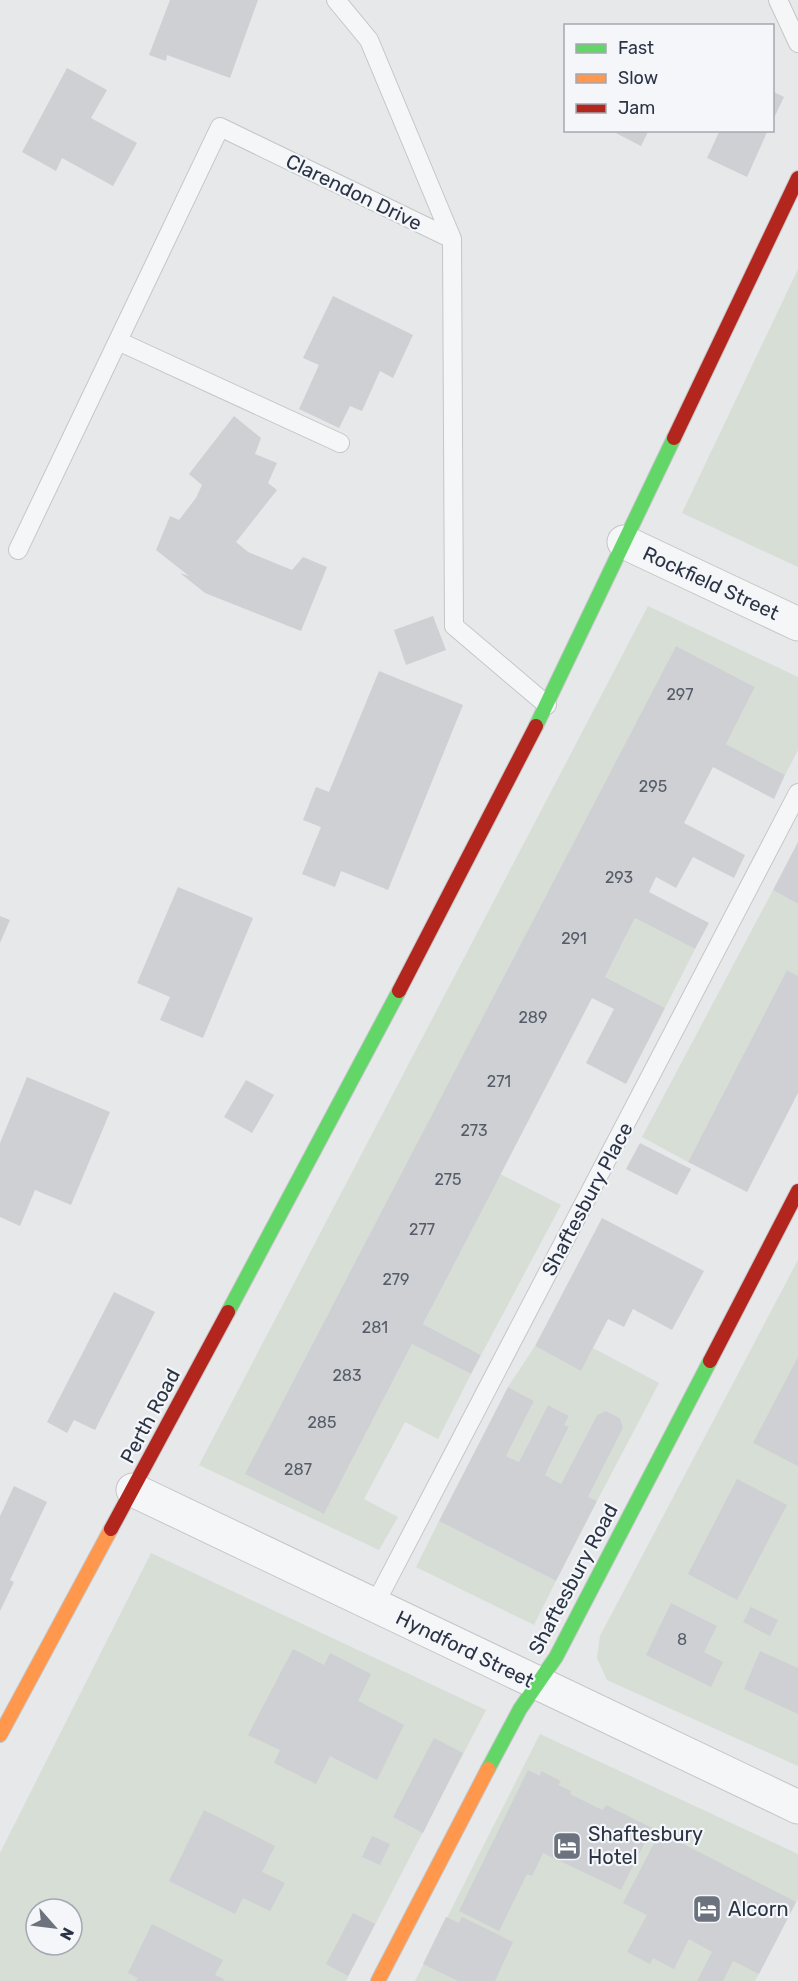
<svg xmlns="http://www.w3.org/2000/svg" width="798" height="1981" font-family="Rubik,sans-serif">
	<style>
		.green { fill: #d6ded6; fill-rule: evenodd }
		.building { fill: #ced0d3 }
		.lines { fill: none; stroke-linecap: round; stroke-linejoin: round }
		.lane-casing { stroke: #c4c6c8; stroke-width: 20 }
		.street-casing { stroke: #c4c6c8; stroke-width: 35 }
		.fast-casing { stroke: #c4c6c8; stroke-width: 16 }
		.slow-casing { stroke: #c4c6c8; stroke-width: 16 }
		.jam-casing { stroke: #c4c6c8; stroke-width: 16 }
		.lane { stroke: #f5f6f7; stroke-width: 18 }
		.street { stroke: #f5f6f7; stroke-width: 33 }
		.fast { stroke: #63d668; stroke-width: 14 }
		.slow { stroke: #ff974d; stroke-width: 14 }
		.jam { stroke: #b3261e; stroke-width: 14 }
		.labels { text-anchor: middle; dominant-baseline: central; stroke-width: 4.5; stroke-linejoin: round; paint-order: stroke }
		.number-label { font-size: 16px; fill: #545c69 }
		.street-label { font-size: 20px; fill: #2b3445; stroke: #f4f6f9 }
		.poi-label { font-size: 20px; fill: #2b3445; stroke: #f4f6f9; text-anchor: start }
	</style>
	<rect width="100%" height="100%" fill="#e6e8ea"/>
	<path class="green" d="M 798,269 L 798,567 L 682,513 Z
		M 648,606 L 798,677 L 798,750 L 785,775 L 726,744 L 755,687 L 676,646 L 246,1474 L 324,1514 L 412,1344 L 471,1374 L 438,1439 L 405,1422 L 364,1499 L 398,1517 L 379,1550 L 199,1465 Z
		M 773,890 L 798,904 L 798,976 L 787,970 L 688,1162 L 642,1137 Z
		M 635,918 L 695,949 L 665,1008 L 605,977 Z
		M 500,1174 L 561,1205 L 481,1355 L 423,1324 Z
		M 798,1260 L 798,1766 L 607,1680 L 597,1658 L 600,1636 Z
		M 535,1346 L 581,1371 L 593,1348 L 659,1383 L 597,1501 L 588,1497 L 623,1428 L 620,1418 L 606,1411 L 597,1415 L 561,1484 L 545,1475 L 569,1428 L 564,1425 L 569,1416 L 548,1405 L 519,1462 L 506,1456 L 534,1401 L 508,1387 Z
		M 439,1521 L 556,1581 L 534,1625 L 416,1567 Z
		M 151,1553 L 486,1710 L 346,1981 L 0,1981 L 0,1853 ZM 36,1909 L 72,1909 L 72,1945 L 36,1945 Z
		M 540,1734 L 798,1854 L 798,1899 L 755,1981 L 415,1981 Z"/>
	<path class="building" d="M 170,0 L 258,0 L 230,78 L 167,55 L 166,61 L 149,55 Z
		M 67,68 L 107,90 L 91,118 L 137,143 L 113,186 L 62,158 L 56,171 L 22,152 Z
		M 772,91 L 784,97 L 772,122 Z
		M 610,130 L 649,130 L 641,146 Z
		M 720,130 L 768,130 L 747,177 L 707,158 Z
		M 333,296 L 413,335 L 393,378 L 380,371 L 362,411 L 350,406 L 339,428 L 299,409 L 319,365 L 303,358 Z
		M 234,416 L 261,438 L 255,454 L 277,463 L 268,483 L 277,490 L 236,542 L 248,552 L 292,570 L 303,557 L 327,567 L 301,631 L 205,593 L 180,573 L 189,576 L 156,550 L 170,516 L 179,520 L 196,498 L 202,485 L 189,474 Z
		M 433,616 L 446,650 L 406,665 L 394,630 Z
		M 676,646 L 755,687 L 726,744 L 785,775 L 774,799 L 713,767 L 684,823 L 745,855 L 734,878 L 693,857 L 676,888 L 656,877 L 649,892 L 709,923 L 695,949 L 635,918 L 605,977 L 665,1008 L 626,1084 L 586,1063 L 614,1009 L 592,998 L 423,1324 L 481,1355 L 471,1374 L 412,1344 L 324,1514 L 245,1474 Z
		M 379,671 L 463,705 L 388,890 L 341,871 L 335,887 L 302,874 L 321,827 L 303,820 L 316,787 L 329,792 Z
		M 798,842 L 798,904 L 773,890 Z
		M 178,887 L 253,918 L 203,1038 L 160,1020 L 170,997 L 137,983 Z
		M 0,916 L 10,920 L 0,943 Z
		M 787,970 L 798,976 L 798,1093 L 747,1192 L 688,1162 Z
		M 27,1077 L 110,1112 L 71,1205 L 35,1190 L 20,1226 L 0,1217 L 0,1143 Z
		M 246,1080 L 274,1095 L 252,1133 L 224,1117 Z
		M 640,1143 L 691,1169 L 677,1195 L 626,1169 Z
		M 602,1218 L 704,1271 L 672,1330 L 633,1309 L 624,1327 L 608,1319 L 581,1371 L 535,1346 Z
		M 114,1292 L 155,1312 L 95,1430 L 74,1420 L 67,1433 L 47,1422 Z
		M 798,1357 L 798,1466 L 753,1443 Z
		M 508,1387 L 534,1401 L 506,1456 L 519,1462 L 548,1405 L 569,1416 L 564,1425 L 569,1427 L 545,1475 L 561,1484 L 597,1415 L 606,1411 L 620,1418 L 623,1428 L 588,1497 L 597,1501 L 556,1581 L 439,1521 Z
		M 737,1479 L 787,1505 L 737,1600 L 688,1574 Z
		M 14,1486 L 47,1502 L 10,1580 L 14,1582 L 0,1611 L 0,1516 Z
		M 671,1603 L 717,1626 L 704,1652 L 723,1662 L 711,1687 L 646,1655 Z
		M 751,1607 L 778,1620 L 770,1636 L 743,1622 Z
		M 293,1649 L 324,1665 L 330,1653 L 371,1674 L 358,1701 L 404,1725 L 377,1780 L 330,1756 L 316,1784 L 274,1763 L 280,1750 L 248,1735 Z
		M 760,1651 L 798,1668 L 798,1714 L 744,1689 Z
		M 434,1738 L 463,1753 L 423,1833 L 393,1817 Z
		M 528,1770 L 540,1776 L 541,1771 L 561,1781 L 558,1785 L 571,1791 L 570,1794 L 598,1808 L 603,1810 L 606,1805 L 652,1828 L 621,1890 L 543,1853 L 532,1876 L 527,1874 L 499,1931 L 459,1911 Z
		M 204,1810 L 275,1846 L 262,1872 L 285,1883 L 270,1911 L 243,1898 L 235,1914 L 169,1881 Z
		M 660,1832 L 796,1902 L 759,1974 L 733,1961 L 723,1981 L 697,1981 L 712,1952 L 689,1939 L 674,1969 L 653,1958 L 650,1964 L 627,1952 L 647,1915 L 623,1903 Z
		M 372,1836 L 390,1844 L 380,1865 L 362,1857 Z
		M 353,1913 L 375,1924 L 348,1976 L 326,1964 Z
		M 446,1917 L 459,1923 L 462,1917 L 513,1942 L 495,1981 L 458,1981 L 423,1964 Z
		M 152,1924 L 223,1960 L 215,1975 L 224,1979 L 223,1981 L 136,1981 L 138,1978 L 128,1973 Z"/>
	<g class="lines">
		<g class="lane-casing">
			<path id="lane" d="M 336,0 L 369,40 L 452,239
				M 778,0 L 798,43
				M 118,341 L 340,443
				M 18,550 L 220,127 L 452,239 L 454,626 L 547,705
				M 375,1604 L 798,793"/>
		</g>
		<g class="street-casing">
			<path id="street" d="M 624,542 L 798,624
				M 133,1490 L 798,1807"/>
		</g>
		<g class="fast-casing">
			<path id="fast" d="M 536,726 L 674,438
				M 228,1312 L 399,991
				M 488,1769 L 520,1709 L 556,1657 L 710,1361"/>
		</g>
		<g class="slow-casing">
			<path id="slow" d="M 0,1735 L 111,1529
				M 378,1981 L 488,1769"/>
		</g>
		<g class="jam-casing">
			<path id="jam" d="M 674,438 L 798,178
				M 399,991 L 536,726
				M 710,1361 L 798,1191
				M 111,1529 L 228,1312"/>
		</g>
		<use href="#lane" class="lane"/>
		<use href="#street" class="street"/>
		<use href="#fast" class="fast"/>
		<use href="#slow" class="slow"/>
		<use href="#jam" class="jam"/>
	</g>
	<defs>
		<g id="hotel-square" transform="scale(1.5)"><rect x="-9" y="-9" width="18" height="18" rx="4" fill="#6c737f" stroke="#f4f6f9"/><path d="M-6-4.5h1.5V1H6V5H4.5V3h-9V5H-6ZM-4 0a1.8 1.8 0 1 1 3.6 0ZM.5 0V-2.5h3Q6-2.5 6 0Z" fill="#fff"/></g>
	</defs>
	<g fill-rule="evenodd">
		<use href="#hotel-square" x="567" y="1846"/>
		<use href="#hotel-square" x="707" y="1909"/>
	</g>
	<g class="labels">
		<g class="number-label">
			<text x="680" y="694">297</text>
			<text x="653" y="786">295</text>
			<text x="619" y="877">293</text>
			<text x="574" y="938">291</text>
			<text x="533" y="1017">289</text>
			<text x="499" y="1081">271</text>
			<text x="474" y="1130">273</text>
			<text x="448" y="1179">275</text>
			<text x="422" y="1229">277</text>
			<text x="396" y="1279">279</text>
			<text x="375" y="1327">281</text>
			<text x="347" y="1375">283</text>
			<text x="322" y="1422">285</text>
			<text x="298" y="1469">287</text>
			<text x="682" y="1639">8</text>
		</g>
		<g class="street-label">
			<text transform="translate(354 192) rotate(26)">Clarendon Drive</text>
			<text transform="translate(711 583) rotate(25)">Rockfield Street</text>
			<text transform="translate(587 1199) rotate(-62)">Shaftesbury Place</text>
			<text transform="translate(150 1416) rotate(-62)">Perth Road</text>
			<text transform="translate(573 1579) rotate(-62)">Shaftesbury Road</text>
			<text transform="translate(465 1649) rotate(26)">Hyndford Street</text>
		</g>
		<g class="poi-label">
			<text x="588" y="1834">Shaftesbury<tspan x="588" dy="23">Hotel</tspan></text>
			<text x="728" y="1909">Alcorn</text>
		</g>
	</g>
	<rect x="564" y="24" width="210" height="108" fill="#f4f6f9" stroke="#a4a8b1" stroke-width="1.5"/>
	<rect x="576" y="44" width="30" height="9" fill="#63d668" stroke="#a4a8b1" stroke-width="1.5"/>
	<text x="618" y="54" font-size="18" fill="#2b3445">Fast</text>
	<rect x="576" y="74" width="30" height="9" fill="#ff974d" stroke="#a4a8b1" stroke-width="1.5"/>
	<text x="618" y="84" font-size="18" fill="#2b3445">Slow</text>
	<rect x="576" y="104" width="30" height="9" fill="#b3261e" stroke="#a4a8b1" stroke-width="1.5"/>
	<text x="618" y="114" font-size="18" fill="#2b3445">Jam</text>
	<g transform="translate(54 1927) rotate(118)"><circle r="28" fill="#f4f6f9" stroke="#a4a8b1" stroke-width="1.5"/>
	<path d="M0-4.5L10 22L0 15L-10 22Z" fill="#6c737f"/>
	<text y="-9" font-size="16" font-weight="bold" text-anchor="middle" fill="#2b3445">N</text>
	</g>
</svg>
